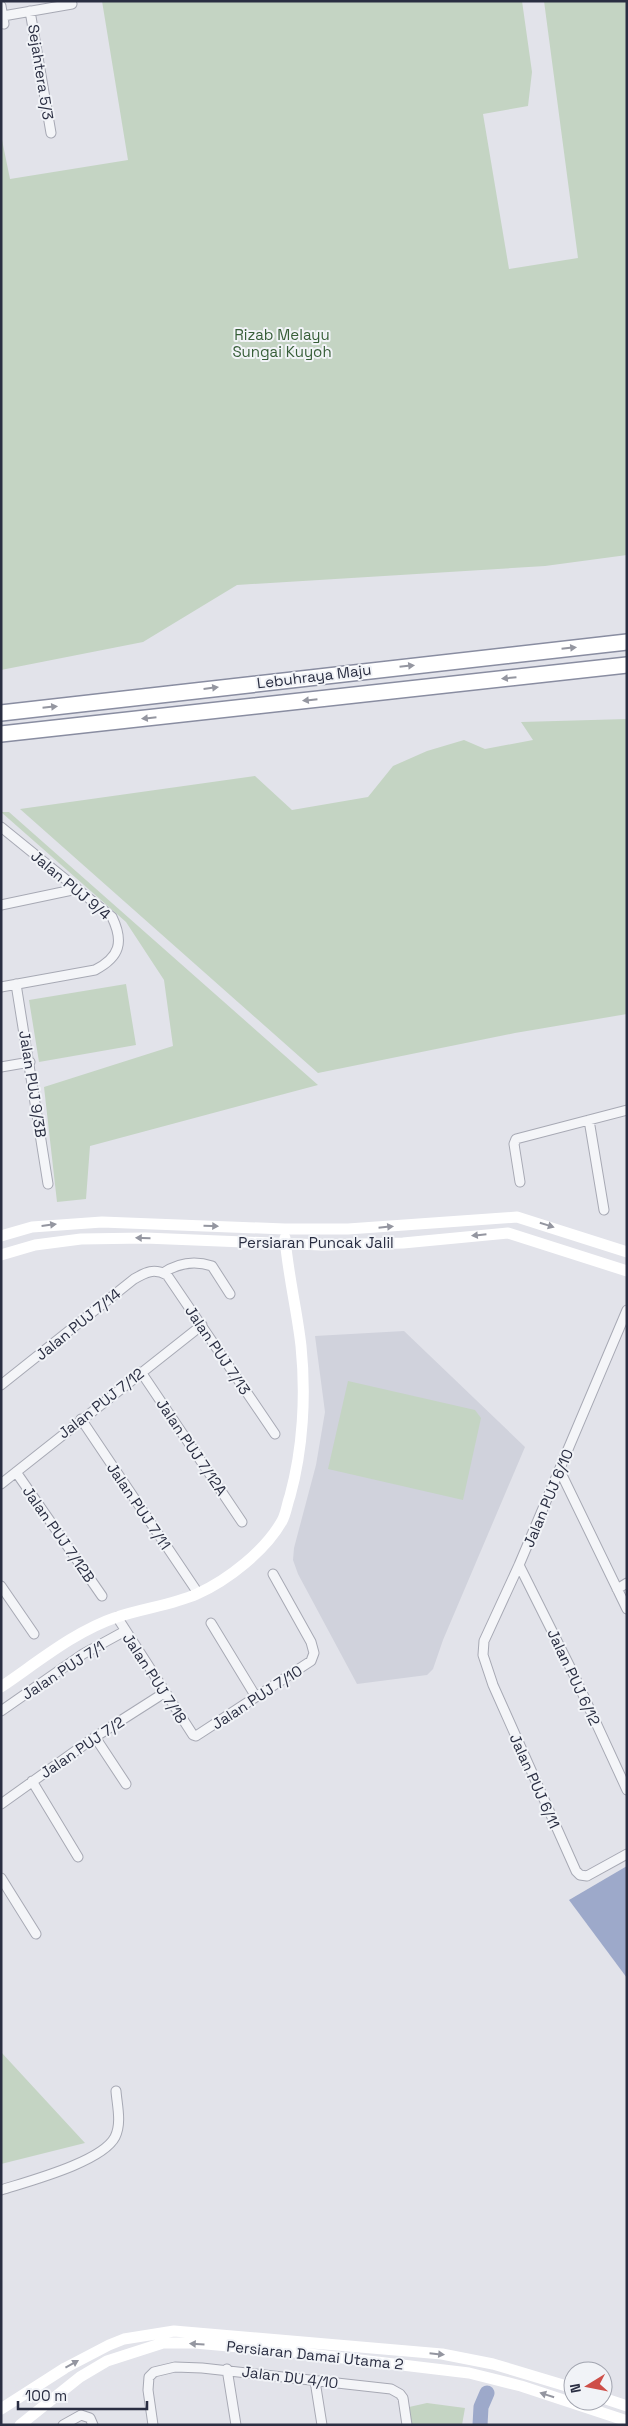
<svg xmlns="http://www.w3.org/2000/svg" width="628" height="2426" font-family="'Space Grotesk',sans-serif">
	<style>
		.built { fill: #d0d2dc }
		.green { fill: #c4d4c3 }
		.water { fill: #9da9ca }
		.lines { fill: none; stroke-linecap: round; stroke-linejoin: round }
		.river { stroke: #9da9ca; stroke-width: 15 }
		.street-casing { stroke: #a7a9b4; stroke-width: 11 }
		.highway-casing { stroke: #898da1; stroke-width: 18 }
		.street { stroke: #f4f5f8; stroke-width: 9 }
		.secondary { stroke: #fff; stroke-width: 11 }
		.highway { stroke: #fff; stroke-width: 15 }
		.oneway { fill: #9496a0 }
		.labels { text-anchor: middle; dominant-baseline: central; stroke-width: 4; stroke-linejoin: round; paint-order: stroke }
		.street-label { font-size: 15px; fill: #2a2e42; stroke: #f1f3f7 }
		.park-label { font-size: 15px; fill: #375e38; stroke: #f1f3f7 }
	</style>
	<rect width="100%" height="100%" fill="#e2e3ea"/>
	<path class="built" d="M 404,1331 L 525,1447 L 443,1640 L 433,1669 L 427,1675 L 357,1684 L 298,1574 L 293,1560 L 294,1548 L 316,1465 L 325,1412 L 315,1336 Z"/>
	<path class="green" d="M 102,1 L 522,1 L 532,72 L 528,106 L 483,114 L 509,269 L 578,258 L 544,1 L 627,1 L 627,555 L 545,566 L 237,585 L 143,642 L 1,670 L 1,135 L 10,179 L 128,160 Z
		M 627,719 L 627,1014 L 515,1033 L 318,1073 L 20,809 L 255,776 L 292,810 L 368,797 L 393,766 L 427,751 L 464,740 L 485,749 L 533,740 L 521,722 Z
		M 1,812 L 9,812 L 318,1085 L 90,1146 L 86,1199 L 57,1202 L 44,1087 L 173,1046 L 164,980 L 126,922 Z
		M 126,984 L 136,1045 L 39,1062 L 29,1000 Z
		M 348,1381 L 475,1410 L 481,1418 L 463,1500 L 328,1469 Z
		M 1,2052 L 85,2143 L 1,2164 Z
		M 427,2403 L 465,2408 L 462,2425 L 412,2425 L 409,2407 Z"/>
	<path class="water" d="M 627,1866 L 627,1978 L 569,1900 Z"/>
	<g class="lines">
		<path class="river" d="M 480,2425 L 481,2407 L 487,2393"/>
		<g class="street-casing">
			<path id="street" d="M 1,6 L 4,24
				M 30,11 L 51,133
				M 3,16 L 72,4
				M 1,827 L 112,917 C 124,942 120,957 95,970 L 1,987
				M 1,905 L 77,889
				M 16,984 L 48,1184
				M 1,1067 L 30,1062
				M 589,1120 L 604,1210
				M 520,1182 L 514,1144 L 516,1139 L 627,1110
				M 163,1273 C 178,1263 194,1260 212,1266 L 230,1294
				M 627,1310 L 519,1565 L 484,1641 L 483,1655 L 493,1685 L 576,1871 L 580,1875 L 587,1876 L 627,1854
				M 141,1372 L 242,1522
				M 1,1385 L 134,1279 C 146,1272 154,1268 167,1275 L 275,1434
				M 81,1419 L 198,1593
				M 560,1471 L 627,1609
				M 16,1472 L 102,1596
				M 1,1484 L 202,1325
				M 519,1565 L 574,1675 L 627,1790
				M 1,1586 L 34,1634
				M 617,1589 L 627,1583
				M 117,1617 L 193,1735 L 196,1736 L 311,1661 L 314,1653 L 311,1642 L 273,1574
				M 211,1623 L 256,1697
				M 1,1711 L 83,1654 L 125,1631
				M 95,1737 L 126,1784
				M 32,1781 L 78,1857
				M 1,1804 L 95,1737 L 164,1693
				M 1,1878 L 36,1934
				M 1,2190 C 29,2181 102,2162 115,2137 C 122,2123 117,2105 116,2091
				M 227,2369 L 236,2425
				M 315,2381 L 322,2425
				M 63,2425 L 81,2415 L 90,2418 L 93,2425
				M 153,2425 L 148,2390 L 149,2377 L 154,2372 L 175,2367 L 202,2368 L 391,2389 L 400,2394 L 403,2398 L 407,2425"/>
		</g>
		<g class="highway-casing">
			<path id="highway" d="M 1,713 L 627,642
				M 1,734 L 627,665"/>
		</g>
		<use href="#street" class="street"/>
		<path class="secondary" d="M 1,1236 L 32,1227 L 102,1222 L 285,1229 L 348,1229 L 517,1217 L 627,1252
			M 1,1255 L 35,1245 L 81,1239 L 145,1238 L 322,1245 L 403,1243 L 508,1233 L 627,1271
			M 1,1687 C 38,1662 75,1631 117,1617 C 144,1608 172,1605 197,1594 C 228,1580 265,1551 282,1521 C 286,1514 287,1504 290,1496 C 303,1449 306,1395 301,1346 C 297,1310 288,1275 285,1238
			M 603,2398 L 627,2406
			M 1,2409 L 65,2368 L 109,2345 L 124,2339 L 174,2331 L 442,2354 L 493,2364 L 573,2388
			M 20,2425 L 80,2377 L 107,2361 L 163,2343 L 195,2343 L 285,2351 L 469,2373 L 521,2386 L 627,2421"/>
		<use href="#highway" class="highway"/>
	</g>
	<defs><path id="oneway-solid" d="M-6-.8H1V-3.2L6.5 0L1 3.2V.8H-6Z" transform="scale(1.25)"/></defs>
	<g class="oneway">
		<use href="#oneway-solid" transform="translate(569 648) rotate(-6)"/>
		<use href="#oneway-solid" transform="translate(407 666) rotate(-6)"/>
		<use href="#oneway-solid" transform="translate(509 678) rotate(174)"/>
		<use href="#oneway-solid" transform="translate(211 688) rotate(-7)"/>
		<use href="#oneway-solid" transform="translate(310 700) rotate(174)"/>
		<use href="#oneway-solid" transform="translate(50 707) rotate(-6)"/>
		<use href="#oneway-solid" transform="translate(149 718) rotate(174)"/>
		<use href="#oneway-solid" transform="translate(49 1225) rotate(-7)"/>
		<use href="#oneway-solid" transform="translate(547 1225) rotate(17)"/>
		<use href="#oneway-solid" transform="translate(211 1226) rotate(2)"/>
		<use href="#oneway-solid" transform="translate(386 1227) rotate(-6)"/>
		<use href="#oneway-solid" transform="translate(479 1235) rotate(174)"/>
		<use href="#oneway-solid" transform="translate(143 1238) rotate(-179)"/>
		<use href="#oneway-solid" transform="translate(197 2344) rotate(-177)"/>
		<use href="#oneway-solid" transform="translate(437 2354) rotate(6)"/>
		<use href="#oneway-solid" transform="translate(72 2364) rotate(-29)"/>
		<use href="#oneway-solid" transform="translate(547 2395) rotate(-162)"/>
	</g>
	<g class="labels">
		<g class="street-label">
			<text transform="translate(41 72) rotate(81)">Sejahtera 5/3</text>
			<text transform="translate(314 676) rotate(-7)">Lebuhraya Maju</text>
			<text transform="translate(71 885) rotate(40)">Jalan PUJ 9/4</text>
			<text transform="translate(33 1084) rotate(81)">Jalan PUJ 9/3B</text>
			<text x="316" y="1242">Persiaran Puncak Jalil</text>
			<text transform="translate(78 1324) rotate(-39)">Jalan PUJ 7/14</text>
			<text transform="translate(218 1350) rotate(56)">Jalan PUJ 7/13</text>
			<text transform="translate(101 1403) rotate(-38)">Jalan PUJ 7/12</text>
			<text transform="translate(192 1447) rotate(56)">Jalan PUJ 7/12A</text>
			<text transform="translate(548 1498) rotate(-67)">Jalan PUJ 6/10</text>
			<text transform="translate(139 1506) rotate(56)">Jalan PUJ 7/11</text>
			<text transform="translate(59 1534) rotate(55)">Jalan PUJ 7/12B</text>
			<text transform="translate(63 1670) rotate(-33)">Jalan PUJ 7/1</text>
			<text transform="translate(574 1677) rotate(65)">Jalan PUJ 6/12</text>
			<text transform="translate(155 1678) rotate(57)">Jalan PUJ 7/18</text>
			<text transform="translate(257 1697) rotate(-33)">Jalan PUJ 7/10</text>
			<text transform="translate(82 1747) rotate(-34)">Jalan PUJ 7/2</text>
			<text transform="translate(535 1781) rotate(66)">Jalan PUJ 6/11</text>
			<text transform="translate(315 2355) rotate(6)">Persiaran Damai Utama 2</text>
			<text transform="translate(290 2377) rotate(7)">Jalan DU 4/10</text>
		</g>
		<g class="park-label">
			<text x="282" y="334">Rizab Melayu<tspan x="282" dy="17">Sungai Kuyoh</tspan></text>
		</g>
	</g>
	<rect width="628" height="2426" fill="none" stroke="#2a2e42" stroke-width="5"/>
	<g transform="translate(588 2386) rotate(260)"><circle r="24" fill="#f1f3f7" stroke="#a1a4af"/>
	<path d="M0-4L9 19L0 12L-9 19Z" fill="#ce4f48"/>
	<text y="-8" font-size="14" font-weight="bold" text-anchor="middle" fill="#2a2e42">N</text>
	</g>
	<path d="M18 2401v8h129v-8" fill="none" stroke="#2a2e42" stroke-width="2.5"/>
	<text x="25" y="2401" font-size="15" fill="#2a2e42" stroke="#f1f3f7" stroke-width="4" paint-order="stroke">100 m</text>
</svg>
